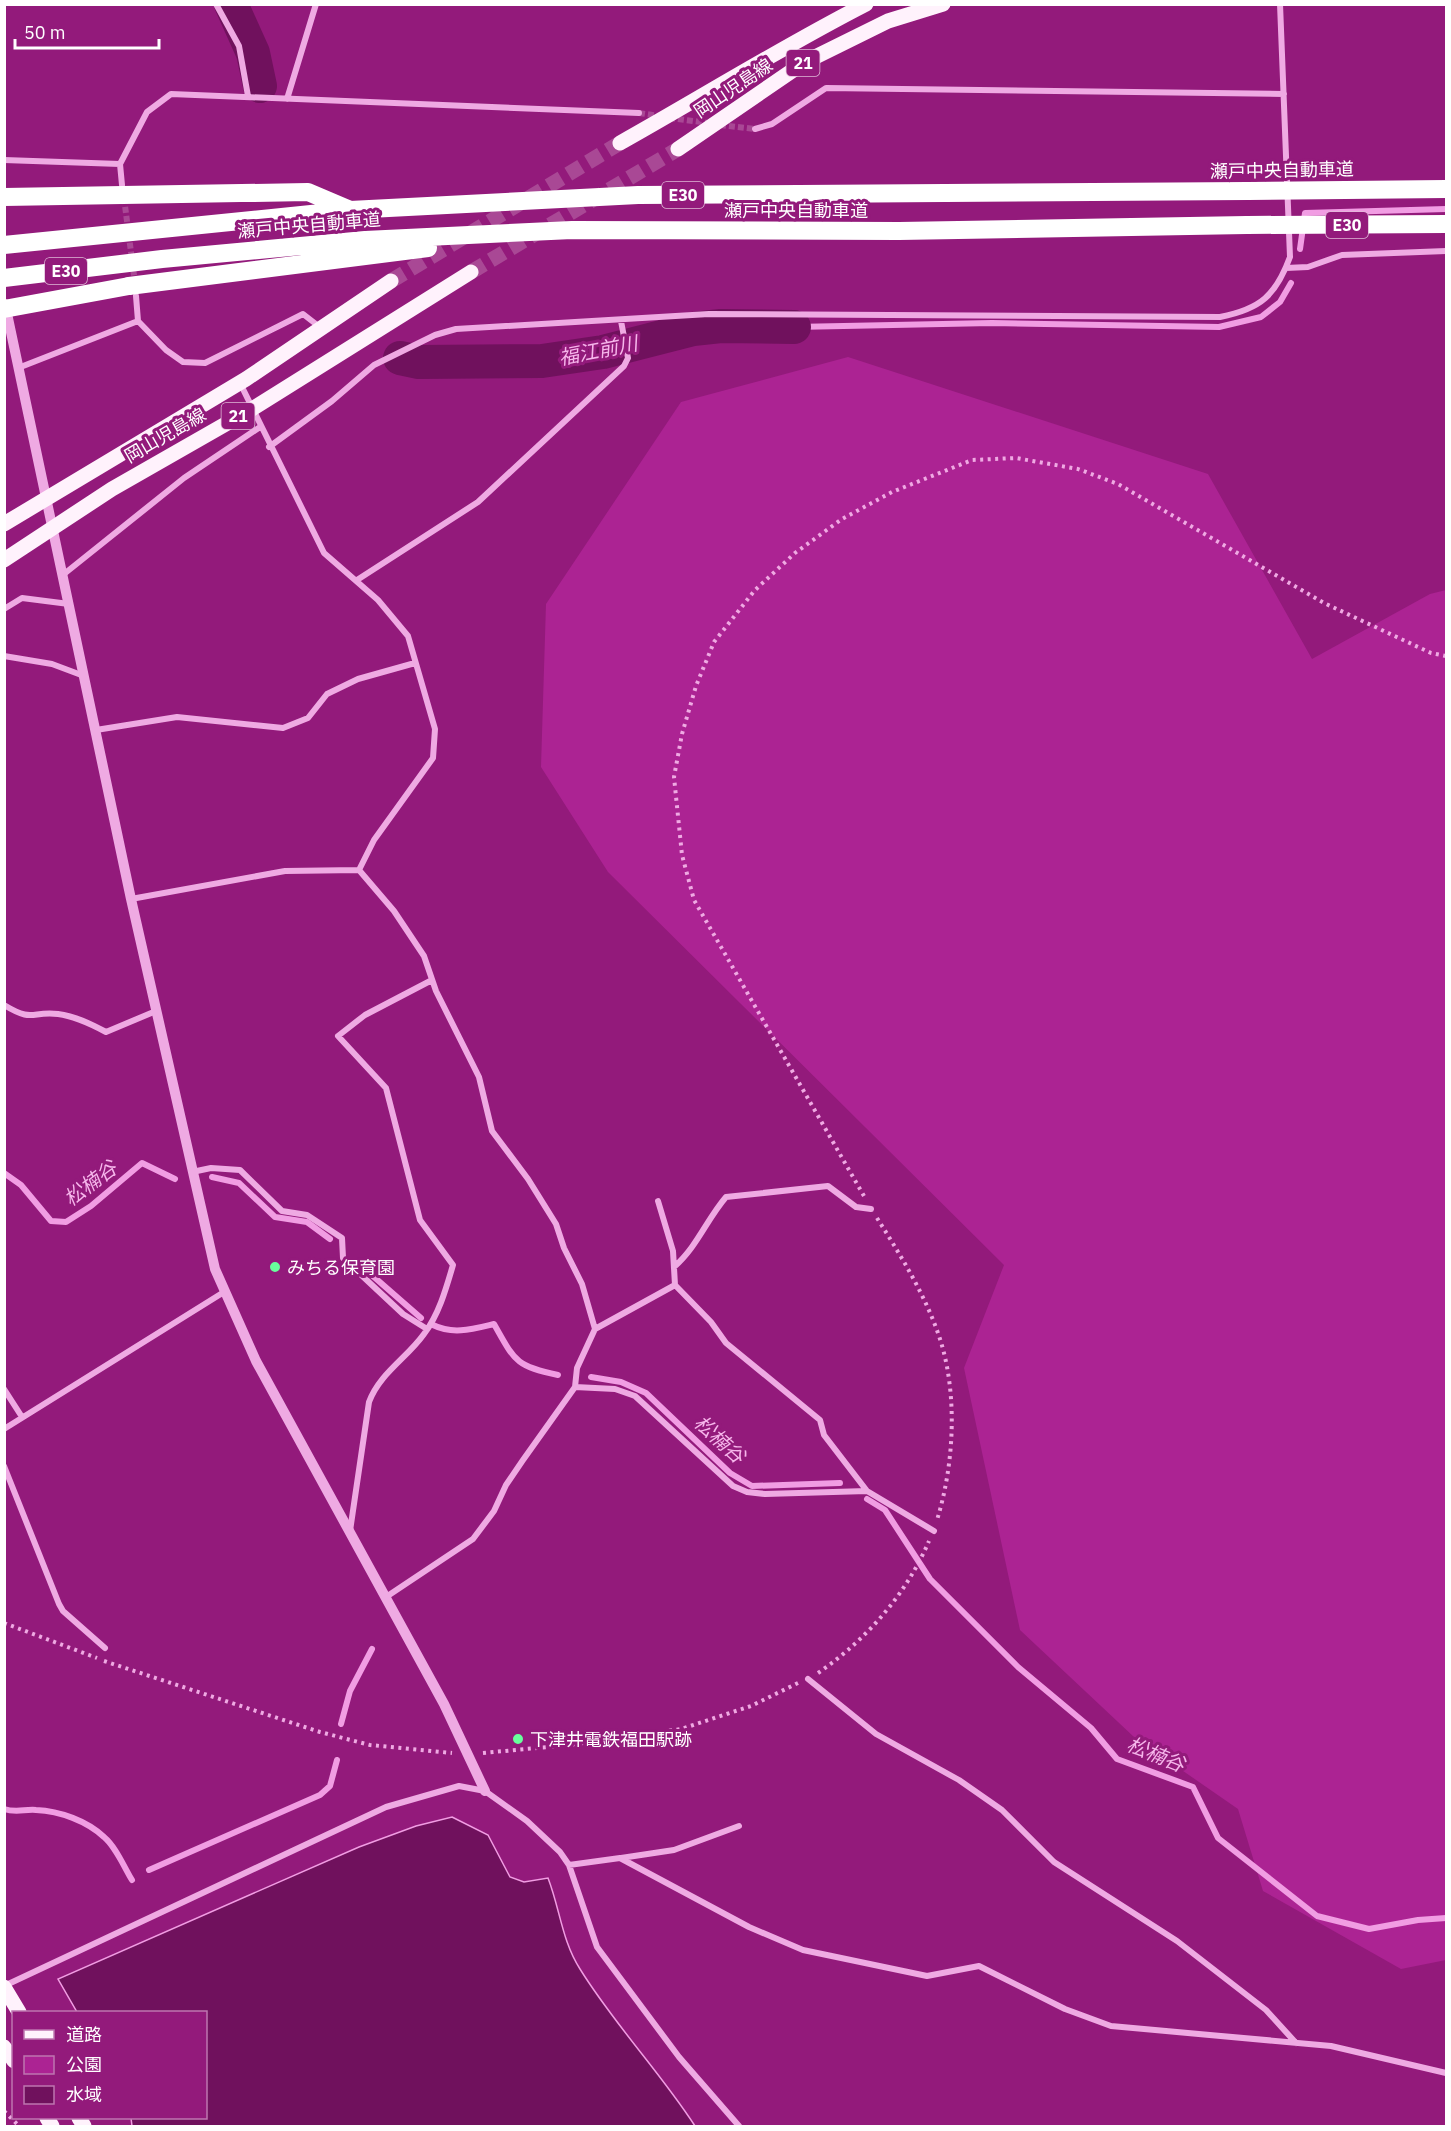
<svg xmlns="http://www.w3.org/2000/svg" width="1451" height="2131" font-family="'IBM Plex Sans','Noto Sans JP',sans-serif">
	<style>
		.green { fill: #ac2393 }
		.water { fill: #70115d; stroke: #f19de3; stroke-width: 1.5 }
		.lines { fill: none; stroke-linecap: round; stroke-linejoin: round }
		.stream { stroke: #f19de3; stroke-width: 6 }
		.river { stroke: #70115d; stroke-width: 34 }
		.minor-tunnel { stroke: #a94895; stroke-width: 6; stroke-dasharray: 6 3; stroke-linecap: butt }
		.primary-tunnel { stroke: #a94895; stroke-width: 15; stroke-dasharray: 15 8; stroke-linecap: butt }
		.path { stroke: #efaae3; stroke-width: 4; stroke-dasharray: 3 4.5; stroke-linecap: butt }
		.minor { stroke: #efaae3; stroke-width: 6 }
		.tertiary { stroke: #efaae3; stroke-width: 10 }
		.primary { stroke: #fff2fc; stroke-width: 15 }
		.motorway { stroke: #fff; stroke-width: 18 }
		.motorway-bridge { stroke: #fff; stroke-width: 18 }
		.poi-dot { fill: #68ff9c; stroke: #931a7b; stroke-width: 2 }
		.labels { text-anchor: middle; dominant-baseline: central; stroke-width: 6; stroke-linejoin: round; paint-order: stroke }
		.shield { fill: #931a7b; stroke: #dfbad7; stroke-width: 1.5 }
		.shield-label { font-size: 16px; font-weight: bold; fill: #fff }
		.street-label { font-size: 18px; fill: #fff; stroke: #931a7b }
		.poi-label { font-size: 18px; fill: #fff; stroke: #931a7b; text-anchor: start }
		.water-label { font-size: 20px; font-style: italic; fill: #f6b6eb; stroke: #931a7b }
	</style>
	<rect width="100%" height="100%" fill="#931a7b"/>
	<path class="green" d="M 848,357 L 1208,474 L 1312,659 L 1430,594 L 1446,590 L 1446,1960 L 1401,1969 L 1263,1891 L 1238,1809 L 1134,1737 L 1020,1630 L 964,1368 L 1004,1265 L 608,872 L 541,767 L 546,604 L 681,402 Z"/>
	<path class="water" d="M 452,1817 L 488,1835 L 510,1877 L 524,1882 L 548,1878 C 560,1909 562,1941 580,1969 C 614,2024 660,2072 695,2126 L 132,2126 L 131,2118 L 206,2118 L 206,2012 L 77,2012 L 58,1979 L 359,1847 L 416,1826 Z"/>
	<g class="lines">
		<path class="stream" d="M 1300,249 L 1305,213 L 1446,209
			M 794,327 L 992,323 L 1219,327 L 1261,317 L 1280,302 L 1291,283
			M 4,1173 L 21,1185 L 51,1221 L 66,1222 L 91,1206 L 142,1163 L 175,1179
			M 212,1177 L 239,1183 L 275,1217 L 307,1222 L 330,1239
			M 358,1263 L 421,1318
			M 433,1325 C 453,1335 473,1329 494,1324 C 515,1361 515,1366 558,1375
			M 591,1377 L 621,1382 L 646,1393 L 730,1473 L 752,1486 L 840,1483
			M 867,1499 L 885,1510 L 930,1579 L 1018,1667 L 1091,1728 L 1117,1759 L 1193,1787 L 1218,1838 L 1317,1916 L 1369,1929 L 1418,1920 L 1446,1918
			M 341,1724 L 350,1691 L 372,1649
			M 4,1809 C 16,1813 25,1809 36,1810 C 60,1811 87,1821 104,1837 C 116,1847 124,1867 132,1880
			M 149,1870 L 320,1795 L 330,1786 L 337,1760"/>
		<path class="river" d="M 231,4 L 253,53 L 260,86
			M 400,358 L 419,362 L 542,361 L 603,352 L 693,329 L 721,326 L 794,327"/>
		<path class="minor-tunnel" d="M 639,113 L 659,116
			M 669,118 L 710,123
			M 720,125 L 755,129
			M 124,198 L 135,283"/>
		<path class="primary-tunnel" d="M 471,272 L 678,149
			M 391,281 L 620,143"/>
		<path class="path" d="M 864,1196 L 694,900 L 682,855 L 674,777 L 682,734 L 696,686 L 714,642 L 755,590 L 795,553 L 842,519 L 892,492 L 972,460 L 1016,458 L 1078,469 L 1118,484 L 1324,603 L 1431,653 L 1446,656
			M 877,1218 C 901,1256 926,1296 940,1339 C 958,1395 954,1465 937,1520
			M 4,1623 L 97,1658
			M 104,1661 L 320,1732 L 370,1745 L 452,1753
			M 818,1673 C 866,1640 906,1595 929,1541
			M 483,1753 L 569,1745 L 681,1729 L 751,1706 L 798,1683
			M 4,2111 L 19,2126"/>
		<path class="minor" d="M 216,4 L 239,46 L 248,96
			M 287,99 L 316,4
			M 755,129 L 772,124 L 826,88 L 1284,94
			M 4,160 L 120,164
			M 122,185 L 120,164 L 147,112 L 171,94 L 639,113
			M 1286,268 L 1308,267 L 1342,255 L 1446,251
			M 136,296 L 138,321 L 166,350 L 183,362 L 205,363 L 303,314 L 321,328
			M 18,368 L 138,321
			M 240,383 L 324,553 L 378,600 L 408,636 L 435,729 L 433,758 L 374,840 L 359,870
			M 269,447 L 332,401 L 374,365 L 435,335 L 456,329 L 709,314 L 1220,317 C 1261,309 1276,295 1290,257 L 1280,4
			M 64,574 L 184,478 L 260,427
			M 357,580 L 478,502 L 624,366 L 628,358 L 621,321
			M 4,609 L 22,598 L 69,604
			M 4,656 L 52,664 L 84,676
			M 96,730 L 177,717 L 283,728 L 308,718 L 327,694 L 358,679 L 415,663
			M 359,870 L 394,911 L 424,956 L 436,991 L 479,1077 L 492,1131 L 528,1179 L 556,1224 L 564,1248 L 582,1284 L 595,1329 L 577,1368 L 575,1387 L 523,1460 L 506,1485 L 494,1511 L 473,1539 L 386,1597
			M 131,899 L 285,871 L 359,870
			M 4,1005 C 34,1023 30,1011 58,1014 C 75,1016 91,1024 106,1032 L 156,1011
			M 192,1172 L 211,1168 L 240,1170 L 282,1211 L 307,1215 L 342,1238 L 343,1258 L 403,1314 L 427,1329
			M 658,1201 L 673,1251 L 675,1285 L 711,1322 L 726,1343 L 820,1420 L 824,1435 L 867,1491
			M 674,1267 C 697,1247 707,1219 726,1197 L 828,1186 L 856,1207 L 871,1209
			M 595,1329 L 675,1285
			M 575,1387 L 615,1389 L 635,1396 L 733,1486 L 747,1492 L 765,1494 L 867,1491 L 934,1531
			M 4,1389 L 22,1417
			M 4,1429 L 224,1292
			M 4,1466 L 59,1604 L 63,1611 L 105,1648
			M 350,1531 L 369,1402 C 380,1373 407,1358 424,1334 C 439,1314 446,1289 453,1265 L 420,1220 L 386,1088 L 338,1036 L 365,1015 L 432,980
			M 808,1679 L 876,1734 L 959,1780 L 1002,1810 L 1054,1862 L 1177,1941 L 1266,2010 L 1296,2043
			M 621,1858 L 674,1850 L 739,1826
			M 569,1865 L 620,1858 L 749,1927 L 803,1950 L 927,1976 L 979,1966 L 1065,2009 L 1111,2026 L 1331,2046 L 1446,2073
			M 4,1986 L 386,1807 L 459,1786 L 485,1791 L 527,1821 L 560,1852 L 569,1865 L 597,1947 L 679,2057 L 739,2126"/>
		<path class="tertiary" d="M 5,304 L 131,899 L 215,1269 L 256,1361 L 444,1704 L 485,1791"/>
		<path class="primary" d="M 620,143 C 702,97 782,47 866,4
			M 678,149 L 805,62 L 888,21 L 943,4
			M 4,524 L 246,379 L 391,281
			M 4,560 L 112,489 L 252,409 L 471,272
			M 4,1987 L 19,2012
			M 4,2047 L 14,2061
			M 47,2118 L 52,2126
			M 79,2118 L 84,2126"/>
		<path class="motorway" d="M 4,197 L 308,192 L 348,209
			M 4,245 L 350,210 L 638,195 L 1248,191
			M 4,278 L 162,259 L 365,240 L 572,230 L 899,231 L 1247,225
			M 129,286 L 428,248"/>
		<path class="motorway-bridge" d="M 1248,191 L 1446,189
			M 1247,225 L 1446,224
			M 4,309 L 129,286"/>
	</g>
	<g class="poi-dot">
		<circle cx="275" cy="1267" r="6"/>
		<circle cx="518" cy="1739" r="6"/>
	</g>
	<g class="labels">
		<g class="shield">
			<rect x="786.5" y="50" width="33" height="26" rx="4.5"/>
			<rect x="662" y="182" width="42" height="26" rx="4.5"/>
			<rect x="1326" y="212" width="42" height="26" rx="4.5"/>
			<rect x="45" y="258" width="42" height="26" rx="4.5"/>
			<rect x="221.5" y="403" width="33" height="26" rx="4.5"/>
		</g>
		<g class="shield-label">
			<text x="803" y="63">21</text>
			<text x="683" y="195">E30</text>
			<text x="1347" y="225">E30</text>
			<text x="66" y="271">E30</text>
			<text x="238" y="416">21</text>
		</g>
		<g class="street-label">
			<text transform="translate(733 88) rotate(-34)">岡山児島線</text>
			<text transform="translate(1282 170) rotate(-1)">瀬戸中央自動車道</text>
			<text x="796" y="210">瀬戸中央自動車道</text>
			<text transform="translate(309 225) rotate(-5)">瀬戸中央自動車道</text>
			<text transform="translate(165 435) rotate(-30)">岡山児島線</text>
		</g>
		<g class="poi-label">
			<text x="287" y="1267">みちる保育園</text>
			<text x="530" y="1739">下津井電鉄福田駅跡</text>
		</g>
		<g class="water-label">
			<text transform="translate(598 350) rotate(-11)">福江前川</text>
			<text transform="translate(90 1183) rotate(-37)">松楠谷</text>
			<text transform="translate(720 1439) rotate(42)">松楠谷</text>
			<text transform="translate(1156 1754) rotate(22)">松楠谷</text>
		</g>
	</g>
	<rect width="1451" height="2131" fill="none" stroke="#ffffff" stroke-width="12"/>
	<rect x="12" y="2011" width="195" height="108" fill="#931a7b" stroke="#be76b0" stroke-width="1.5"/>
	<rect x="24" y="2030" width="30" height="9" fill="#fff2fc" stroke="#be76b0" stroke-width="1.5"/>
	<text x="66" y="2041" font-size="18" fill="#ffffff">道路</text>
	<rect x="24" y="2056" width="30" height="18" fill="#ac2393" stroke="#be76b0" stroke-width="1.5"/>
	<text x="66" y="2071" font-size="18" fill="#ffffff">公園</text>
	<rect x="24" y="2086" width="30" height="18" fill="#70115d" stroke="#be76b0" stroke-width="1.5"/>
	<text x="66" y="2101" font-size="18" fill="#ffffff">水域</text>
	<path d="M15 39v9h144v-9" fill="none" stroke="#ffffff" stroke-width="3"/>
	<text x="24" y="39" font-size="18" fill="#ffffff" stroke="#931a7b" stroke-width="4.5" paint-order="stroke">50 m</text>
</svg>
